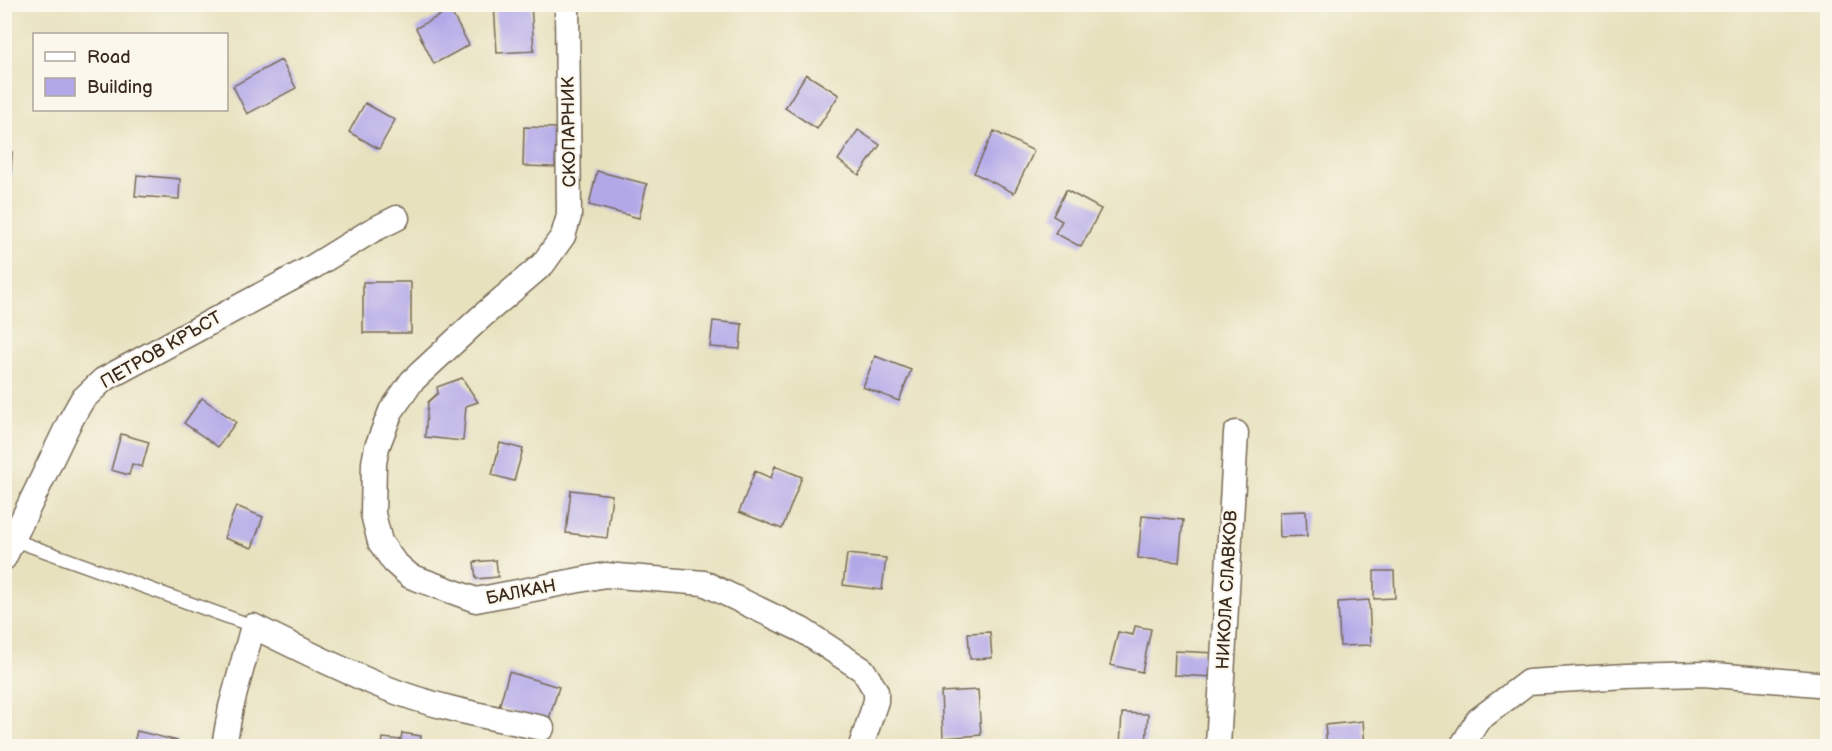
<svg xmlns="http://www.w3.org/2000/svg" width="1832" height="751" font-family="'Balsamiq Sans',sans-serif">
	<style>
		.building { fill: #b2a8e8 }
		.lines { fill: none; stroke-linecap: round; stroke-linejoin: round }
		.lane-casing { stroke: #776a56; stroke-width: 15 }
		.street-casing { stroke: #776a56; stroke-width: 27 }
		.lane { stroke: #fff; stroke-width: 12 }
		.street { stroke: #fff; stroke-width: 24 }
		.labels { text-anchor: middle; dominant-baseline: central; stroke-width: 4.5; stroke-linejoin: round; paint-order: stroke }
		.street-label { font-size: 18px; fill: #3b2a1e; stroke: #fbf7ec }
	</style>
	<rect width="100%" height="100%" fill="#fbf7ec"/>
	<filter id="ink" filterUnits="userSpaceOnUse"><feTurbulence type="fractalNoise" baseFrequency=".0167" numOctaves="2"/><feDisplacementMap in="SourceGraphic" scale="12" xChannelSelector="R" yChannelSelector="G"/><feConvolveMatrix kernelMatrix="1 2 1 2 8 2 1 2 1" color-interpolation-filters="sRGB"/></filter>
	<filter id="wash" filterUnits="userSpaceOnUse"><feTurbulence type="fractalNoise" baseFrequency=".008" numOctaves="4" result="noise"/><feDisplacementMap in="SourceGraphic" scale="24" xChannelSelector="R" yChannelSelector="G"/><feGaussianBlur stdDeviation="1.35" result="paint"/><feColorMatrix in="noise" values="0 0 0 0 0 0 0 0 0 0 0 0 0 0 0 0 0 1.4 0 .05"/><feComposite in="paint" operator="in"/></filter>
	<g filter="url(#wash)">
		<rect width="100%" height="100%" fill="#e7e1be"/>
		<g id="blocks">
			<path class="building" d="M 494,4 L 531,4 L 534,51 L 497,53 Z
				M 450,10 L 469,45 L 434,64 L 416,28 Z
				M 281,60 L 296,88 L 247,114 L 233,86 Z
				M 806,74 L 839,95 L 817,129 L 785,108 Z
				M 365,103 L 395,120 L 379,149 L 349,132 Z
				M 524,127 L 556,128 L 555,167 L 523,166 Z
				M 858,130 L 880,145 L 859,175 L 838,160 Z
				M 994,131 L 1034,151 L 1014,193 L 974,173 Z
				M 4,151 L 12,152 L 10,194 L 4,194 Z
				M 597,171 L 647,184 L 639,218 L 589,205 Z
				M 137,175 L 180,179 L 179,199 L 135,196 Z
				M 1066,190 L 1101,209 L 1081,247 L 1055,233 L 1062,221 L 1053,216 Z
				M 363,282 L 411,282 L 411,333 L 363,333 Z
				M 713,321 L 742,324 L 740,349 L 710,347 Z
				M 875,356 L 911,370 L 899,401 L 863,387 Z
				M 462,378 L 478,402 L 466,406 L 463,441 L 425,437 L 428,402 L 438,393 L 437,387 Z
				M 202,398 L 236,422 L 218,447 L 184,423 Z
				M 121,434 L 149,442 L 142,467 L 132,464 L 129,475 L 111,470 Z
				M 500,443 L 523,449 L 514,481 L 492,475 Z
				M 775,466 L 802,477 L 782,529 L 739,512 L 755,471 L 771,478 Z
				M 571,490 L 612,495 L 607,538 L 566,533 Z
				M 236,506 L 263,517 L 252,548 L 224,538 Z
				M 1306,511 L 1307,536 L 1280,537 L 1279,512 Z
				M 1142,516 L 1183,520 L 1179,562 L 1138,558 Z
				M 847,554 L 886,558 L 882,590 L 843,585 Z
				M 496,560 L 498,577 L 476,579 L 474,562 Z
				M 1374,571 L 1394,571 L 1395,598 L 1374,599 Z
				M 1369,600 L 1371,645 L 1340,646 L 1338,602 Z
				M 1135,626 L 1151,629 L 1142,672 L 1110,665 L 1118,632 L 1133,635 Z
				M 990,632 L 992,658 L 970,659 L 968,633 Z
				M 1175,651 L 1216,653 L 1215,677 L 1174,675 Z
				M 509,672 L 559,687 L 548,722 L 499,707 Z
				M 978,690 L 981,735 L 943,738 L 941,692 Z
				M 1122,713 L 1148,714 L 1146,746 L 1120,746 Z
				M 1363,721 L 1365,746 L 1327,746 L 1325,725 Z
				M 137,731 L 178,741 L 177,746 L 133,746 Z
				M 402,733 L 421,736 L 420,746 L 382,746 L 383,738 L 401,740 Z"/>
		</g>
	</g>
	<g filter="url(#ink)">
		<use href="#blocks" fill-opacity="0" stroke="#776a56" stroke-width="1.5"/>
		<g class="lines">
			<g class="lane-casing">
				<path id="lane" d="M 14,540 L 253,626"/>
			</g>
			<g class="street-casing">
				<path id="street" d="M 567,4 L 569,216 L 563,236 L 543,264 L 481,317 L 412,381 L 391,411 L 377,447 L 374,463 L 373,514 L 380,542 L 394,562 L 410,576 L 476,600 L 605,575 L 704,583 L 802,630 L 863,670 L 876,691 L 876,701 L 861,746
					M 4,558 L 69,423 L 82,400 L 103,380 L 311,268 L 371,231 L 397,218
					M 224,746 L 231,707 L 253,626 C 297,648 341,670 386,688 C 436,708 490,717 542,728
					M 1218,746 L 1236,433
					M 1462,746 L 1478,720 L 1528,682 L 1626,676 L 1704,674 L 1828,685"/>
			</g>
			<use href="#lane" class="lane"/>
			<use href="#street" class="street"/>
		</g>
	</g>
	<g class="labels">
		<g class="street-label">
			<text transform="translate(569 132) rotate(-91)">СКОПАРНИК</text>
			<text transform="translate(161 350) rotate(-30)">ПЕТРОВ КРЪСТ</text>
			<text transform="translate(1227 590) rotate(-87)">НИКОЛА СЛАВКОВ</text>
			<text transform="translate(521 592) rotate(-11)">БАЛКАН</text>
		</g>
	</g>
	<rect width="1832" height="751" fill="none" stroke="#fbf7ec" stroke-width="24"/>
	<rect x="33" y="33" width="195" height="78" fill="#fbf7ec" stroke="#aea59a" stroke-width="1.5"/>
	<rect x="45" y="52" width="30" height="9" fill="#ffffff" stroke="#aea59a" stroke-width="1.5"/>
	<text x="87" y="63" font-size="18" fill="#3b2a1e">Road</text>
	<rect x="45" y="78" width="30" height="18" fill="#b2a8e8" stroke="#aea59a" stroke-width="1.5"/>
	<text x="87" y="93" font-size="18" fill="#3b2a1e">Building</text>
</svg>
